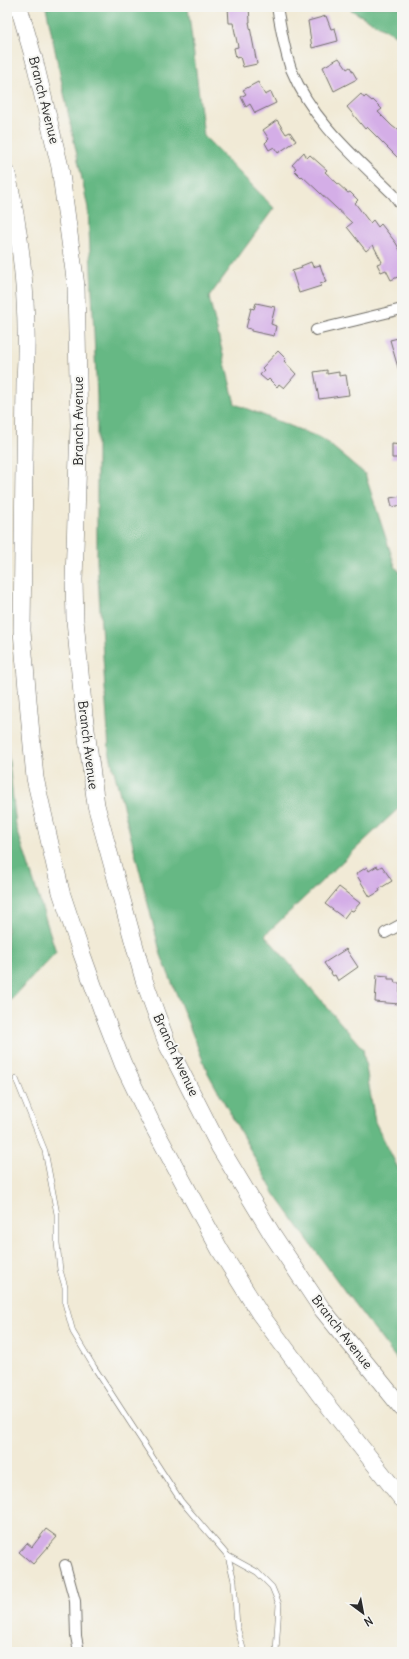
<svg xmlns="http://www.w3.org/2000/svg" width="409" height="1659" font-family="Delius,sans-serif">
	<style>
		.forest { fill: #66b884; stroke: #487258 }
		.building { fill: #d4aee7 }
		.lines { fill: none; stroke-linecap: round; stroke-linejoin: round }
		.service-casing { stroke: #706e67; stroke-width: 6 }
		.minor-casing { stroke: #706e67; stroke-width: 12 }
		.trunk-casing { stroke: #706e67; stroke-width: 18 }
		.service { stroke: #fff; stroke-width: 5 }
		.minor { stroke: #fff; stroke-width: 10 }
		.trunk { stroke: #fff; stroke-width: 17 }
		.labels { text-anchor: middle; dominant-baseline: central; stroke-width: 4; stroke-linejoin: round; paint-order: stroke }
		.street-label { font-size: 13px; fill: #2b2b2b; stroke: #f6f6f2 }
	</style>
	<rect width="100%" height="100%" fill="#f6f6f2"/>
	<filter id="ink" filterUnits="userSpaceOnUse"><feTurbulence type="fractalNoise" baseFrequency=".025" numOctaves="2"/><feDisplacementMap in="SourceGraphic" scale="8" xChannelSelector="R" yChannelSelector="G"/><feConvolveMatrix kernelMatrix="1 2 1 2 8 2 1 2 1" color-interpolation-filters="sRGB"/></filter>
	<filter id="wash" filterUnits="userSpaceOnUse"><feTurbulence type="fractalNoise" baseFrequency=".012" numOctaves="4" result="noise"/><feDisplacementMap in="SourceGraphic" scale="16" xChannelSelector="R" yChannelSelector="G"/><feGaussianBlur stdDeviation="0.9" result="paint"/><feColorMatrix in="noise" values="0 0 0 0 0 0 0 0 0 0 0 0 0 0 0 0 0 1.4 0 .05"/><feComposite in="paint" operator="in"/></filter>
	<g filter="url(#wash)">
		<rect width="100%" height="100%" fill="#f1ead6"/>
		<path class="forest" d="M 46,7 L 188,7 L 204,136 L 274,208 L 209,297 L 235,404 L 323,439 L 365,474 L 395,566 L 402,575 L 402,805 L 265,935 L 363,1049 L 375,1122 L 402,1176 L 402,1366 L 346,1293 L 274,1193 L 208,1073 L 161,955 L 109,751 L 97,562 L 97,397 L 88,208 Z
			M 351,7 L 402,7 L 402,39 L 351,10 Z
			M 7,744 L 16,826 L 56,952 L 7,1004 Z"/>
		<g id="blocks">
			<path class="building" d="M 228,7 L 249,7 L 250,22 L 249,22 L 257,64 L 243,67 L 240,57 L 236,58 L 234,48 L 238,47 L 233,23 L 229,23 Z
				M 326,16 L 331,29 L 335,28 L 338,41 L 312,48 L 308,21 Z
				M 339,58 L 347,69 L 350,67 L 357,79 L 334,91 L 323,67 Z
				M 258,82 L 265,95 L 271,92 L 276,103 L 255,113 L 250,104 L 246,107 L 241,97 L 246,94 L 243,90 Z
				M 361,94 L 364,98 L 366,96 L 372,101 L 373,100 L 382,109 L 378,112 L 392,126 L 396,129 L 397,128 L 402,133 L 402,154 L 398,158 L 367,127 L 365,129 L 347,107 Z
				M 277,120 L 286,134 L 290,132 L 296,141 L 278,153 L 274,147 L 269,150 L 265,143 L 269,139 L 263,130 Z
				M 304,152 L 307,158 L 310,155 L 319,163 L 327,170 L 325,172 L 348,193 L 350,192 L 358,200 L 355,203 L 370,223 L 373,220 L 378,227 L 381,224 L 396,243 L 402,254 L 402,275 L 391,280 L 386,270 L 381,272 L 377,264 L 382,262 L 373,245 L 366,251 L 347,227 L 352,223 L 302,176 L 301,177 L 294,170 L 296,168 L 292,165 Z
				M 311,262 L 313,267 L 320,265 L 326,282 L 320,284 L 321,286 L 299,293 L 292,271 L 302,268 L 301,266 Z
				M 256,303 L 275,307 L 271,324 L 276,326 L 274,336 L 251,331 L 251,329 L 246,328 L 251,308 L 254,309 Z
				M 402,337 L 402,371 L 399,371 L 390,340 Z
				M 278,351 L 286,359 L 284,361 L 296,374 L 284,388 L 279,384 L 277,387 L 269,379 L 267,381 L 260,375 L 264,370 L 262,368 Z
				M 327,370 L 327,374 L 339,372 L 339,376 L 346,375 L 349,395 L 319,399 L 314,372 Z
				M 392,444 L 402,445 L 402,458 L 392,458 Z
				M 402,496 L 402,505 L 392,507 L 390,498 Z
				M 377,866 L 378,868 L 382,866 L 392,881 L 379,889 L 380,891 L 370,897 L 356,874 L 367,867 L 369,871 Z
				M 339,887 L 360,903 L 353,911 L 350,910 L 344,918 L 325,904 Z
				M 346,949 L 358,967 L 338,981 L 335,975 L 333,976 L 324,963 Z
				M 377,975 L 388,976 L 388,979 L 394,979 L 395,983 L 400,983 L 399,1004 L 375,1002 Z
				M 46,1529 L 57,1537 L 33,1564 L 19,1552 L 27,1543 L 32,1547 Z"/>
		</g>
	</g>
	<g filter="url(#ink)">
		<use href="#blocks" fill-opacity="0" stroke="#706e67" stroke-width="1"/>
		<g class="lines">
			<g class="service-casing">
				<path id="service" d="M 16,1079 L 45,1151 L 57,1214 L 57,1243 L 60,1270 L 65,1287 L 65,1303 L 73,1332 L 94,1367 L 181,1501 L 228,1556 L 257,1572 L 272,1587 L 279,1604 L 276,1652
					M 228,1556 L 234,1581 L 237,1627 L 244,1652"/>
			</g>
			<g class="minor-casing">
				<path id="minor" d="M 277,7 C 281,28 284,49 291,69 C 312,121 354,156 393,194 L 402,206
					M 316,330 L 402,309
					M 385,933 L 402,924
					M 65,1565 L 75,1601 L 76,1636 L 79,1652"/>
			</g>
			<g class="trunk-casing">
				<path id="trunk" d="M 19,7 L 34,59 L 60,167 L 76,286 L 79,425 L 74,580 L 75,620 L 84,715 L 96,805 L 103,831 L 144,980 L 168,1046 L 219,1146 L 272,1234 L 322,1309 L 402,1408
					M 7,174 C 22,240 29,314 25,382 L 22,631 L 29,712 L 35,778 L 61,892 L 79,946 L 102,1010 L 123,1064 L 152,1124 L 220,1250 L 260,1314 L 320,1395 L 402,1499"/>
			</g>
			<use href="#service" class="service"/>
			<use href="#minor" class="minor"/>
			<use href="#trunk" class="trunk"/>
		</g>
	</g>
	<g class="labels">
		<g class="street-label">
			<text transform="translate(44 100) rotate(76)">Branch Avenue</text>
			<text transform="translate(78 421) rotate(-90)">Branch Avenue</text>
			<text transform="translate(88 745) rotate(83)">Branch Avenue</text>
			<text transform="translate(176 1055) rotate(65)">Branch Avenue</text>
			<text transform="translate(342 1332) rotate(52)">Branch Avenue</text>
		</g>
	</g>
	<rect width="409" height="1659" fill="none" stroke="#f6f6f2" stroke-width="24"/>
	<g transform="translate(363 1613) rotate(148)" stroke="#f6f6f2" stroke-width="3" paint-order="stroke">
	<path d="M0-3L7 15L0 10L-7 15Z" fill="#2b2b2b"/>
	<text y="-6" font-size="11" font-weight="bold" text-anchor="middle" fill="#2b2b2b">N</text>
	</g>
</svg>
